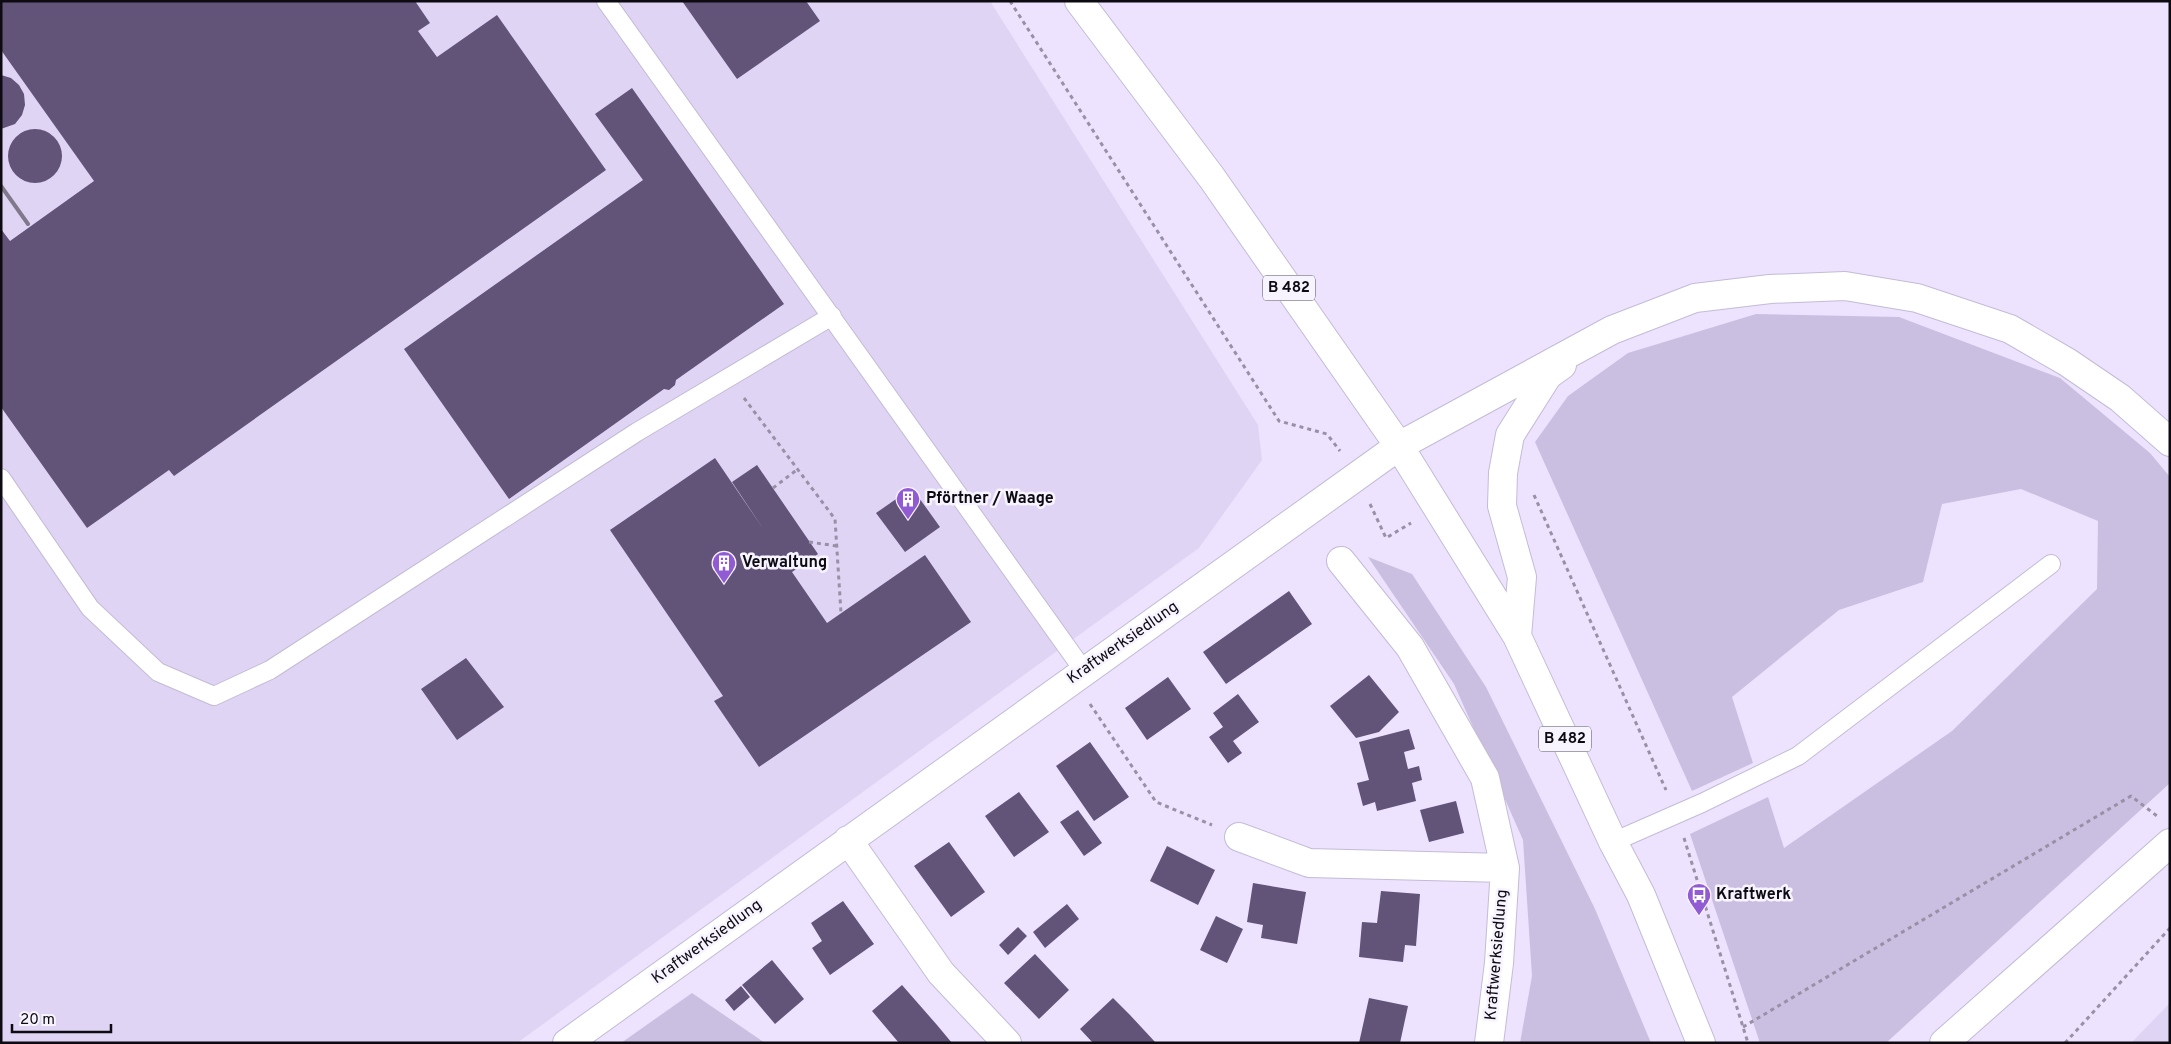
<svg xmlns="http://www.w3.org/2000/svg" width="2171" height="1044" font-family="Overpass,sans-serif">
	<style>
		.built { fill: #e0d4f5 }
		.green { fill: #cbbfe1 }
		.building { fill: #625379 }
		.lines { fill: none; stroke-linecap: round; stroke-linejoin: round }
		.service-casing { stroke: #c4bbd5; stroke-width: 20 }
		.minor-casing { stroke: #c4bbd5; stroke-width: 30 }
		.secondary-casing { stroke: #c4bbd5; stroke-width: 30 }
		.primary-casing { stroke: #c4bbd5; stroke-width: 30 }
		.path { stroke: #9891a5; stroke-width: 3; stroke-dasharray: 4 4; stroke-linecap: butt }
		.service { stroke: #fff; stroke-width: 18 }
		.minor { stroke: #fff; stroke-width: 28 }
		.secondary { stroke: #fff; stroke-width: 28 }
		.primary { stroke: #fff; stroke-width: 28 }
		.rail { stroke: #80798c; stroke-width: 4 }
		.labels { text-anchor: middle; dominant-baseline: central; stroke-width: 5; stroke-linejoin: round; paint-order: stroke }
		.shield { fill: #f8f4ff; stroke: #545059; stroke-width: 1 }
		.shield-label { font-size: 15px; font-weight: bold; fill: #0d0a12 }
		.poi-label { font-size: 16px; font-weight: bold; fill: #0d0a12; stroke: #f8f4ff; text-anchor: start }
		.street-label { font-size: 16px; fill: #0d0a12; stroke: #f8f4ff }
	</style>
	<rect width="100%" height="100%" fill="#ede3ff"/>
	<path class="built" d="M 1,1 L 990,1 L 1258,425 L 1262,460 L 1199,548 L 517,1043 L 1,1043 Z
		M 2170,1003 L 2170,1043 L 2131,1043 Z"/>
	<path class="green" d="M 1756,314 L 1899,317 L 2060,378 L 2150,453 L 2170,477 L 2170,783 L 1886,1043 L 1760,1043 L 1690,834 L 1768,797 L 1784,848 L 1952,731 L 2097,589 L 2098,521 L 2021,489 L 1942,504 L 1923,582 L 1839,610 L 1732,697 L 1753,763 L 1692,791 L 1535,442 L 1568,396 L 1628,353 Z
		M 1368,557 L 1412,574 L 1486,687 L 1595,909 L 1651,1043 L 1520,1043 L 1532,976 L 1523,840 L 1454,684 Z
		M 692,993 L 765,1043 L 621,1043 Z"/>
	<path class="building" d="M 1,1 L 415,1 L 430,23 L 418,31 L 437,57 L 497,15 L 606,170 L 174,476 L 169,470 L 87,528 L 1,407 L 1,229 L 10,241 L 94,181 L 1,50 Z
		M 682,1 L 806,1 L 820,21 L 737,79 Z
		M 1,75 L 11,78 L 19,85 L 24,94 L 25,105 L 22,115 L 15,124 L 1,129 Z
		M 632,88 L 784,304 L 676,380 L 675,385 L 669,390 L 664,389 L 509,499 L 404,349 L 643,180 L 595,114 Z
		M8 156a27 27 0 1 1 54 0a27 27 0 1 1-54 0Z
		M 715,458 L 766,533 L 732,482 L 757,465 L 818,554 L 792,572 L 827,623 L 925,555 L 971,622 L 759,767 L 714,701 L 723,696 L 610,530 Z
		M 912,488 L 940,527 L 905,552 L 876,513 Z
		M 1289,591 L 1312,624 L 1226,684 L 1203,652 Z
		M 466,658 L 504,707 L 457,740 L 421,689 Z
		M 1369,675 L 1399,712 L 1379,732 L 1356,738 L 1330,706 Z
		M 1168,677 L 1191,709 L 1147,740 L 1125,708 Z
		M 1238,694 L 1259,722 L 1233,741 L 1242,753 L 1228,763 L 1209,737 L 1223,727 L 1213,713 Z
		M 1409,729 L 1415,749 L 1404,752 L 1408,769 L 1419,766 L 1422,780 L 1412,783 L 1416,801 L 1377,811 L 1375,802 L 1363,806 L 1357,783 L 1369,780 L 1359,742 Z
		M 1090,742 L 1129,797 L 1094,821 L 1056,766 Z
		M 1019,792 L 1049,832 L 1014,857 L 985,816 Z
		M 1456,801 L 1464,833 L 1429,842 L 1420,810 Z
		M 1078,810 L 1102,843 L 1084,856 L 1060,822 Z
		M 949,842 L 985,892 L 951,917 L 914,866 Z
		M 1167,846 L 1215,870 L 1198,905 L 1150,881 Z
		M 1253,883 L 1306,892 L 1297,944 L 1261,938 L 1263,925 L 1247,922 Z
		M 1381,891 L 1420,894 L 1416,946 L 1405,945 L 1403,962 L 1359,957 L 1362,922 L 1377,923 Z
		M 843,901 L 874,944 L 830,975 L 812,948 L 822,941 L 811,923 Z
		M 1067,904 L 1079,919 L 1045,948 L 1033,932 Z
		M 1216,916 L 1243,929 L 1227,963 L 1200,950 Z
		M 1018,927 L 1027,936 L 1008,955 L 999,945 Z
		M 1035,954 L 1069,990 L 1039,1019 L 1004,983 Z
		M 772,960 L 804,999 L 775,1024 L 742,985 Z
		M 902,985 L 937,1025 L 952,1043 L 899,1043 L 872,1011 Z
		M 741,986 L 750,997 L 734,1011 L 725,1000 Z
		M 1113,998 L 1130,1015 L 1156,1043 L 1093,1043 L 1080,1029 Z
		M 1369,998 L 1408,1006 L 1400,1043 L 1359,1043 Z"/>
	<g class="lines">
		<g class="service-casing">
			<path id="service" d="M 606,1 L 1084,671
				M 1,478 L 90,608 L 158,672 L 214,696 L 270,670 L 637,432 L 832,316
				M 1613,842 L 1702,803 L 1798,756 L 2051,564"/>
		</g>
		<g class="minor-casing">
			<path id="minor" d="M 1341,561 L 1410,647 L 1485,778 L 1505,868
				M 1239,837 L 1309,863 L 1505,868 L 1499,963 L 1489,1043
				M 848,840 L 941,973 L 1007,1043
				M 567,1043 L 1399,446"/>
		</g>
		<g class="secondary-casing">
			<path id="secondary" d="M 1944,1043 L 2170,843"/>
		</g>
		<g class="primary-casing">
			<path id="primary" d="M 1079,1 L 1212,178 L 1399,446 L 1517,636 L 1613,842 L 1641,895 L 1701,1043
				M 1399,446 L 1612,330 L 1695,298 L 1770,289 L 1845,286 L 1917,298 L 2010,329 L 2067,362 L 2120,398 L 2170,442
				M 1517,636 L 1522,577 L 1502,506 L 1503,473 L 1510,435 L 1548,375 L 1562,365"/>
		</g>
		<path class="path" d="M 1010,1 L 1279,421 L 1327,434 L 1340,451
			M 744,398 L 835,519 L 841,613
			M 773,488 L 798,469
			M 1534,495 L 1666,790
			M 1370,504 L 1386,538 L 1411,523
			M 809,542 L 837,546
			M 1090,704 L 1156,802 L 1212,825
			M 1684,838 L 1748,1043
			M 1743,1027 L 2131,796 L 2157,816
			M 2065,1043 L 2170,928"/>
		<use href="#service" class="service"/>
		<use href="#minor" class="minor"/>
		<use href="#secondary" class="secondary"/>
		<use href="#primary" class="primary"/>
		<path class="rail" d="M 1,186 L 28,224"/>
	</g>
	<defs>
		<g id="building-pin" transform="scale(1.25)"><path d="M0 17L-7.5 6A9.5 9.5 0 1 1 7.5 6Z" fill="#915bd3" stroke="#f8f4ff"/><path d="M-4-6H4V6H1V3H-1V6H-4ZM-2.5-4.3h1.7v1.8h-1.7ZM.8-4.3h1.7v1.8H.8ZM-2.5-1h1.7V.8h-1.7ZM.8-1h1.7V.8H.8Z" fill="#fff"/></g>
		<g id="bus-pin" transform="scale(1.25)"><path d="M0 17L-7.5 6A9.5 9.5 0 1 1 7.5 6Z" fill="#915bd3" stroke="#f8f4ff"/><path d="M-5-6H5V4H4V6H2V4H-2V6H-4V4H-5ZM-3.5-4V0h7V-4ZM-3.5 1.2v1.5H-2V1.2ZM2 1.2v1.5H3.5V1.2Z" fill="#fff"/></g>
	</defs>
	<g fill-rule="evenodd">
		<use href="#building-pin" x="908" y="499"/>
		<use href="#building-pin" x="724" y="563"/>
		<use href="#bus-pin" x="1699" y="895"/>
	</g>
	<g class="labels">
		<g class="shield">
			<rect x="1263" y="275.5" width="52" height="25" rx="4"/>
			<rect x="1539" y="726.5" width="52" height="25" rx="4"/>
		</g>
		<g class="shield-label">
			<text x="1289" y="288">B 482</text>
			<text x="1565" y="739">B 482</text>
		</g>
		<g class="poi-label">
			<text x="926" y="499">Pförtner / Waage</text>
			<text x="742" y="563">Verwaltung</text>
			<text x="1716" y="895">Kraftwerk</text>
		</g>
		<g class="street-label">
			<text transform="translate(1123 643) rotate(-35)">Kraftwerksiedlung</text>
			<text transform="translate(707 942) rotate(-36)">Kraftwerksiedlung</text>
			<text transform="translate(1497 955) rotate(-85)">Kraftwerksiedlung</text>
		</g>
	</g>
	<rect width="2171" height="1044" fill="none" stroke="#0d0a12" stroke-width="5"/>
	<path d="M12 1024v8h99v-8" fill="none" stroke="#0d0a12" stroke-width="2.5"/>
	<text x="20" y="1024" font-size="15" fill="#0d0a12" stroke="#f8f4ff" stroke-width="4" paint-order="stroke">20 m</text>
</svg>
